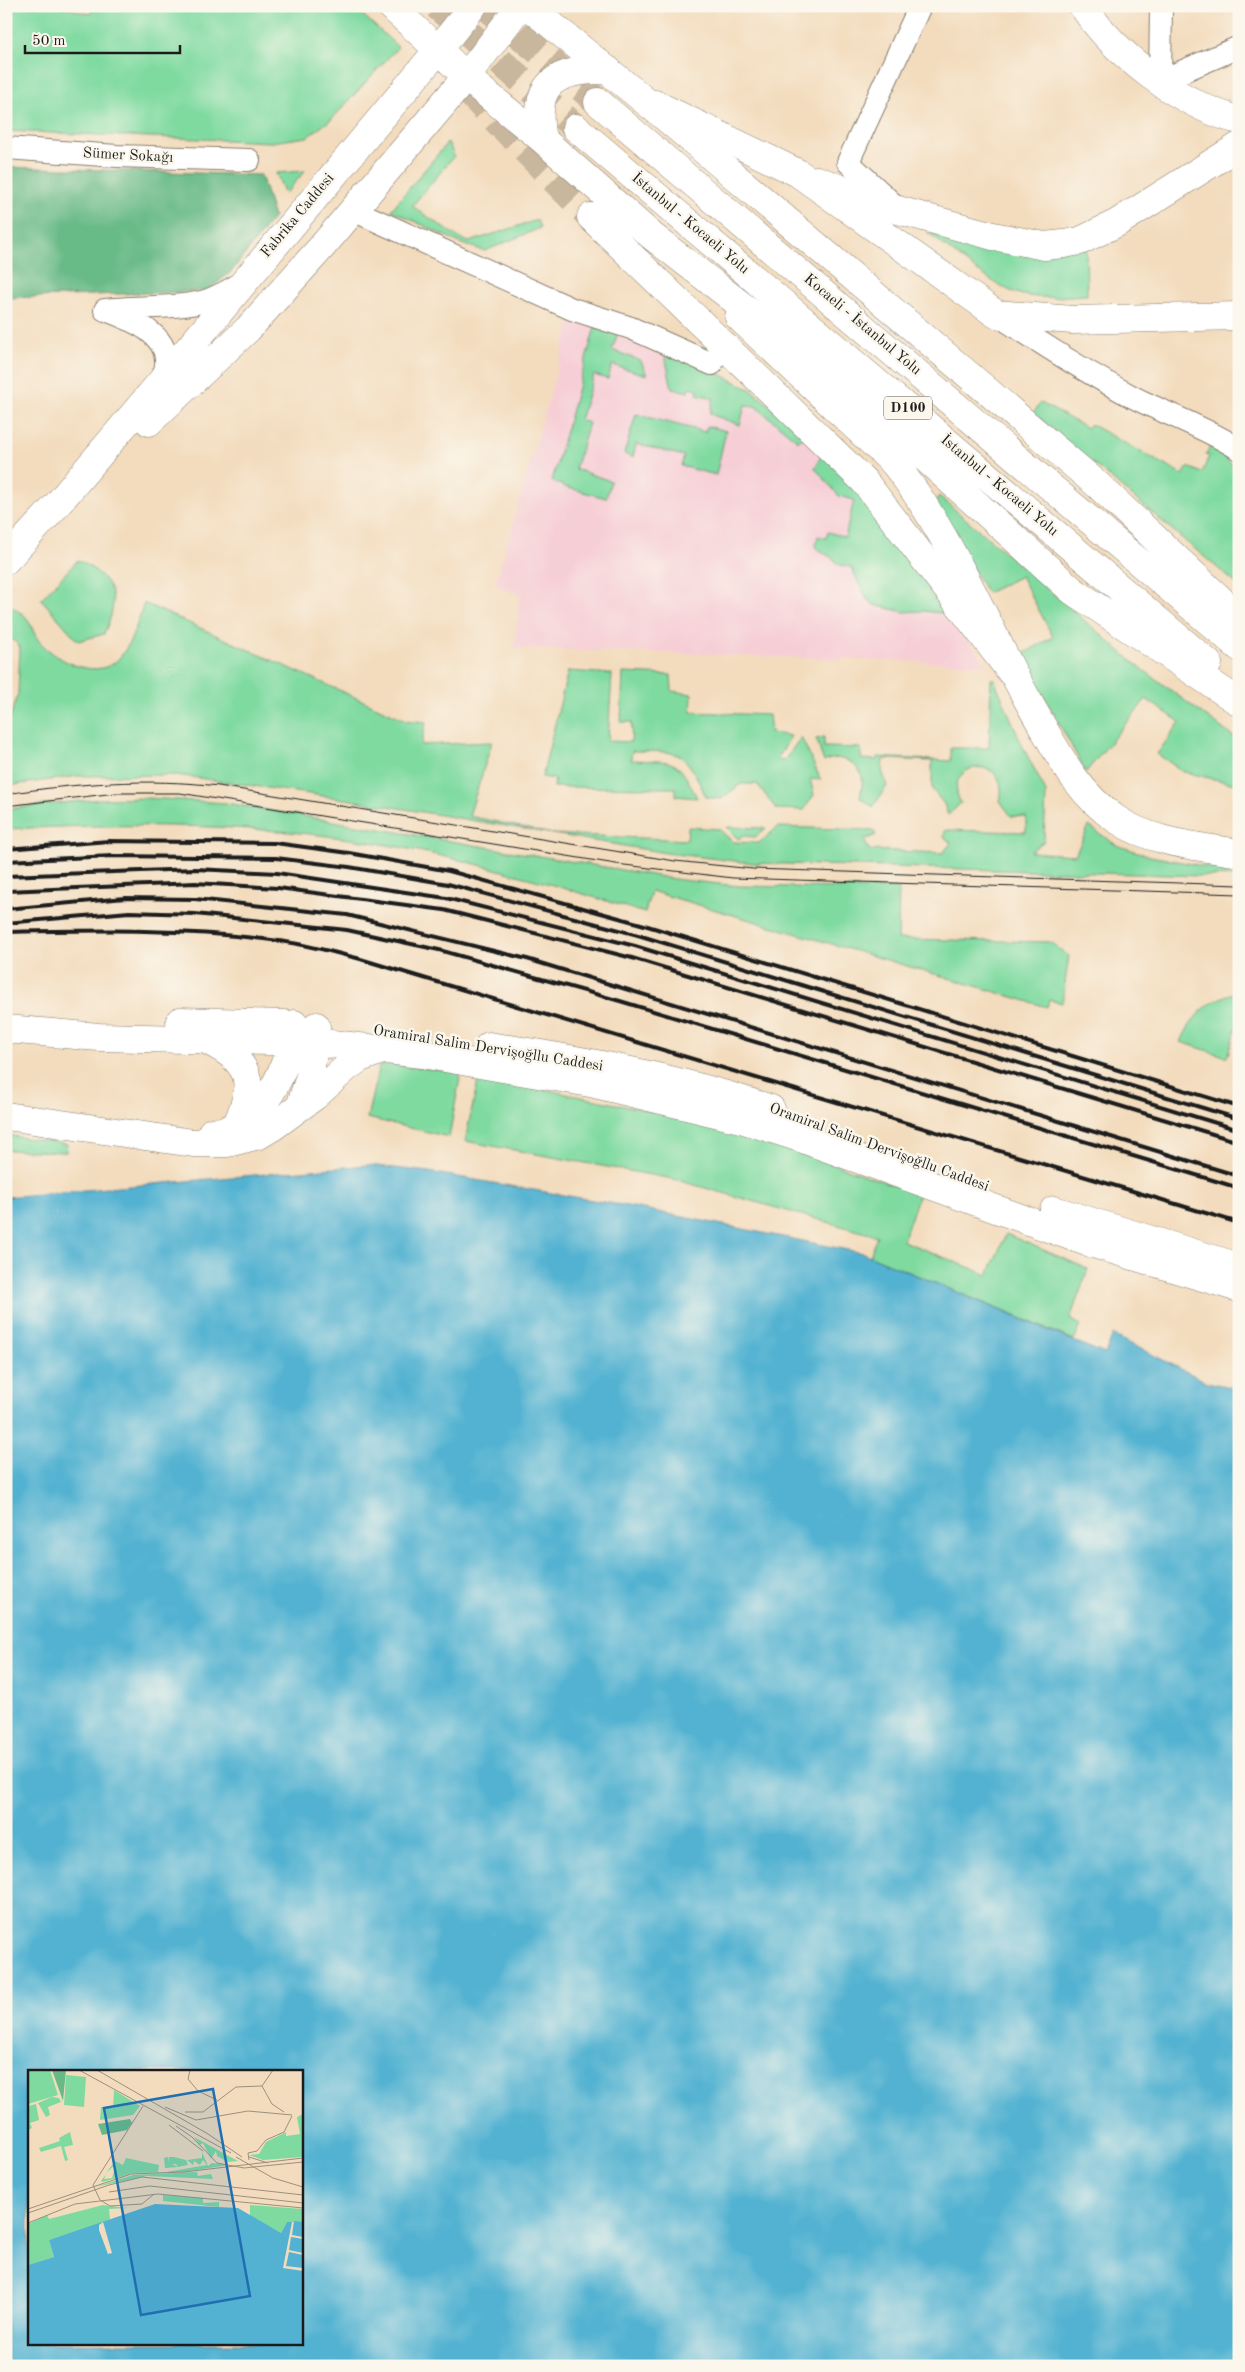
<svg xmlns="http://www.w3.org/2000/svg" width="1245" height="2372" font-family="'Old Standard TT',serif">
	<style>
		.built { fill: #f6cfd6 }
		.green { fill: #7fdaa0; stroke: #4e7b5e }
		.forest { fill: #67ba86; stroke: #426b51 }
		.water { fill: #53b2d1; stroke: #386776; fill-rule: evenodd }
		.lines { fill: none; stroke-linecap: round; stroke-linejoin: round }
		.highway-tunnel { stroke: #c8b69d; stroke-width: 28; stroke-dasharray: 28 14; stroke-linecap: butt }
		.street-casing { stroke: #887c6c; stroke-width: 24 }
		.secondary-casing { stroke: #887c6c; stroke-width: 29 }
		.primary-casing { stroke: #887c6c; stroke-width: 29 }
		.highway-casing { stroke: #887c6c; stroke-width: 29 }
		.street { stroke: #fff; stroke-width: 22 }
		.secondary { stroke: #fff; stroke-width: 28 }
		.primary { stroke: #fff; stroke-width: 28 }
		.highway { stroke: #fff; stroke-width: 28 }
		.tram { stroke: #1c1c1c; stroke-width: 1 }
		.rail { stroke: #1c1c1c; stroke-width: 4 }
		.labels { text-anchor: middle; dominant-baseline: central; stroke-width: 5; stroke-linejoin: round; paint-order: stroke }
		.shield { fill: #fbf7ec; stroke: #5f5e5a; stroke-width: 1 }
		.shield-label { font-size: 14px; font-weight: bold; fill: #1c1c1c }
		.street-label { font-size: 15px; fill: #1c1c1c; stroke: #fbf7ec }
		.inset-river { fill: none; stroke: #53b2d1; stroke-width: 2.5 }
		.inset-road { fill: none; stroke: #9d8f7d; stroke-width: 1 }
		.view { fill: #1f6fb2; fill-opacity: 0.15; stroke: #1f6fb2; stroke-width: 2.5 }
		.inset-edge { fill: none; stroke: #1c1c1c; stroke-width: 2.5 }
	</style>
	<rect width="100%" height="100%" fill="#fbf7ec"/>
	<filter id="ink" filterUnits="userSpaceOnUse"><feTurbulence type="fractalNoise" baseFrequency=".02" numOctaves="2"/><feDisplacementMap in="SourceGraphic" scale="10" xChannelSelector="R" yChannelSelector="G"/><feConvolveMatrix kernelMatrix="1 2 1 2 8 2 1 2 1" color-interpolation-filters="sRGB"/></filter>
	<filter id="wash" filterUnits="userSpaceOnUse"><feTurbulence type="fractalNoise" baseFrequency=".0096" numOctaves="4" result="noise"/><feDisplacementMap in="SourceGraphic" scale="20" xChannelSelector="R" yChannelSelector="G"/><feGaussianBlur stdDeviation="1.12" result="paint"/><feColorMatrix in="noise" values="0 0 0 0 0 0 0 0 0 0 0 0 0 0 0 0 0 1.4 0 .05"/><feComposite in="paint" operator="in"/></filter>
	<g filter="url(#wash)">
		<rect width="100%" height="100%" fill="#f3dcbd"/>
		<path class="built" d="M 571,321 L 618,333 L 723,374 L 750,389 L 800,428 L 950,614 L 986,664 L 514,648 L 520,595 L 495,585 Z"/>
		<path class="green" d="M 6,6 L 57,6 L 91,14 L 93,6 L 353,6 L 398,47 L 332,119 L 307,137 L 272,142 L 6,131 Z
			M 448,142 L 454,156 L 412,206 L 459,238 L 469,242 L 537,220 L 540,228 L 485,251 L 462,244 L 391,210 Z
			M 305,171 L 285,194 L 276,173 Z
			M 927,232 L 1000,251 L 1086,247 L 1087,295 C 1063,296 1036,301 1013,292 C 986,281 951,250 927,232 Z
			M 595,327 L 618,333 L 612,350 L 641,361 L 647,375 L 612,365 L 608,379 L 594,375 L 580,420 L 589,423 L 575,469 L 611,481 L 606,498 L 565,487 L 552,481 Z
			M 664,351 L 693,361 L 750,389 L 806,436 L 798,441 L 755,406 L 745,405 L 740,425 L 710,414 L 713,398 L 697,394 L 698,389 L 689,387 L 688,392 L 672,388 Z
			M 1041,403 L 1087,428 L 1090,424 L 1183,475 L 1188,467 L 1202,473 L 1209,456 L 1206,455 L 1211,443 L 1239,472 L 1239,586 L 1033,413 Z
			M 636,414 L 705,432 L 707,426 L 726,431 L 716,475 L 681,466 L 684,456 L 636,444 L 633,457 L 624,454 Z
			M 822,454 L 855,486 L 950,614 L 923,611 L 904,612 L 874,605 L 867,599 L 851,567 L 837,564 L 835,560 L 815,547 L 818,536 L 826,538 L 828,532 L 845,537 L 854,500 L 839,496 L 815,468 Z
			M 939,496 L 1133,662 L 1239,741 L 1239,785 L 1184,772 L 1157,754 L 1180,722 L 1146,699 L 1086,772 L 1021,655 L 1053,637 L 1021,576 L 987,593 L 933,504 Z
			M 78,560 C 114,579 121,597 104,634 L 78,641 L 41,599 Z
			M 144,603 L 406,720 L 426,722 L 421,745 L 492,742 L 469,816 L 553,834 L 687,840 L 688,827 L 719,829 L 733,842 L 759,843 L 778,827 L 873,830 L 876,835 L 864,840 L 869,850 L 943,853 L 951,843 L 943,836 L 946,830 L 1026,832 L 1026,817 L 1011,816 L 1000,801 C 1011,751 938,762 961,803 L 948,815 L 944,804 L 932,789 L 932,761 L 883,759 L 882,770 L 887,786 L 873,807 L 860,798 C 861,791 863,783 862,777 C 858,762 838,753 824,762 L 816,739 L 824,737 L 824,747 L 861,748 L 861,759 L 878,760 L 878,757 L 951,761 L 951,748 L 989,748 L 991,679 L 994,679 L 1022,745 L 1046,792 L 1044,841 L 1030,852 L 1075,855 L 1089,826 L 1116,845 L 1150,856 L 1239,873 L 1239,877 L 752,863 L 666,853 L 351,800 L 177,775 L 79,776 L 6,786 L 6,729 L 18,694 L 20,647 L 12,639 L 6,644 L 6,613 L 12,607 C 16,610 21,612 25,616 C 32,623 33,635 40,642 C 58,662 100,683 121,656 C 133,640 138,621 144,603 Z
			M 568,671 L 612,674 L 608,741 L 631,742 L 632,722 L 621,722 L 623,673 L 671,675 L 672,691 L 692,694 L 691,712 L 769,715 L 771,733 L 791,736 L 777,760 L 784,761 L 801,737 L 821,780 L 810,779 L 814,795 L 804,810 L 776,809 L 757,784 L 741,784 L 721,799 L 706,797 C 684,749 683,752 632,751 L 631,760 C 675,762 677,756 697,798 L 676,796 L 675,788 L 554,787 L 555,779 L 542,777 Z
			M 148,798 L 226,803 L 681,880 L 739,886 L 899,889 L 898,939 L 1050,942 L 1069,956 L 1062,1003 L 1049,1000 L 1047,1007 L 651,891 L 645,913 C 546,882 446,852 343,838 C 231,823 119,824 6,829 L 6,809 L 100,799 Z
			M 726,827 L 766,828 L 755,837 L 743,836 L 738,839 Z
			M 1239,991 L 1239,1019 L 1227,1057 L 1181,1042 C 1193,1014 1209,1000 1239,991 Z
			M 387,1064 L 461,1073 L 449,1137 L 367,1118 L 379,1066 Z
			M 479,1076 L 689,1119 L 802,1153 L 919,1194 L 903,1241 L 988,1275 L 1006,1234 L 1088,1269 L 1070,1319 L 1081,1325 L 1074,1340 L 870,1256 L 877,1236 L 673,1179 L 465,1141 Z
			M 6,1135 L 67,1144 L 66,1152 L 6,1150 Z"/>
		<path class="forest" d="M 6,167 L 261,175 L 274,217 L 231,272 L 207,291 L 6,298 Z"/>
		<path class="water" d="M 368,1165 L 429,1172 L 633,1207 L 863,1253 L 1105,1354 L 1113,1335 L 1207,1382 L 1239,1389 L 1239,2366 L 6,2366 L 6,1197 ZM 29,2071 L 301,2071 L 301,2343 L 29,2343 Z"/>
	</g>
	<g filter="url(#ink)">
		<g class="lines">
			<path class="highway-tunnel" d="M 437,6 L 576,128
				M 486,6 L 598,102
				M 466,89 L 591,217"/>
			<g class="street-casing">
				<path id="street" d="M 1161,6 L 1160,81 L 1239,47
					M 6,148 L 117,156 L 249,160
					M 895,206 L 848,162 L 920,6
					M 353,210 L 572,309 L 631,328 L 712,364
					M 105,310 C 135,306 178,309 205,301 C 218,297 229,290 240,284
					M 106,310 C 129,319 169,333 166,364 C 166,371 162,378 160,383
					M 996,314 C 1041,343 1085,372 1133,397 C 1168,415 1205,427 1239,449"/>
			</g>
			<g class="secondary-casing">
				<path id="secondary" d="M 1083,6 C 1115,55 1182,106 1239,120
					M 817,180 L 898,210 L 993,236 L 1044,246 L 1064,244 L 1080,241 L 1117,223 L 1239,146
					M 149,422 L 248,329 L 320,249 L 467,76
					M 6,560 L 55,507 L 160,383 L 438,50
					M 180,1021 L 284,1024
					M 6,1029 L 99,1037 L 314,1042 L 422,1054 L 590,1083 L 744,1120 L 803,1139 L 1087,1242 L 1239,1288
					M 206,1040 C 251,1061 257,1082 236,1126
					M 489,1046 C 584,1060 680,1078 771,1109
					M 300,1107 L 310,1076 L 316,1026
					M 6,1116 L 193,1143 L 228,1143 L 259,1135 L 274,1126 L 315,1096 L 346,1068 L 360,1058 L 382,1050
					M 212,1132 C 263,1130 289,1067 294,1024
					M 1054,1210 L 1239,1267"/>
			</g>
			<g class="primary-casing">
				<path id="primary" d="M 655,104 L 798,173 L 996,314 L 1073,320 L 1239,316
					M 739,317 L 894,463 C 955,540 990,637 1040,722 C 1061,759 1080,795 1116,819 C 1151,843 1198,846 1239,853"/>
			</g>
			<g class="highway-casing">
				<path id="highway" d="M 391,6 L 478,87 L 542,139 L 652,236 L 844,385 L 1073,591 L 1239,702
					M 528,6 L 665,117 L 1099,486 L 1239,617
					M 438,50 L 473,6
					M 467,76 L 520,6
					M 598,102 L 1239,647
					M 576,128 L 1208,663
					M 542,139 C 532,83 554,69 608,70
					M 591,217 L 864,481 L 1011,672"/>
			</g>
			<use href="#street" class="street"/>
			<use href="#secondary" class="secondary"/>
			<use href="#primary" class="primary"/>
			<use href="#highway" class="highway"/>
			<path class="tram" d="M 6,794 C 78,783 147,778 219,786 L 675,861 L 753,869 L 1239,885
				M 6,806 L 116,793 L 180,793 L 616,864 L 733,878 L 1239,894"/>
			<path class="rail" d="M 6,849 L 109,841 L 275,843 L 349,853 L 449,871 L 641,924 L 1239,1107
				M 6,861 L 113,856 L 276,858 L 349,867 L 448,884 L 638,935 L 1239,1119
				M 6,876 L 195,869 L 277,873 L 446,898 L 635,946 L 1239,1130
				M 6,891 L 195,883 L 278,888 L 444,910 L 632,958 L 1239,1142
				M 6,909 L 125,898 L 195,899 L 347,915 L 527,959 L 1239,1176
				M 6,923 L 129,912 L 195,914 L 347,930 L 439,950 L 620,1001 L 1239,1188
				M 6,932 C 100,930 186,928 279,941 C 305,944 332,952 357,958 L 1239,1223"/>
		</g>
	</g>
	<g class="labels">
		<rect class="shield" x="884" y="396.5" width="48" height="23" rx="4"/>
		<g class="shield-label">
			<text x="908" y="408">D100</text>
		</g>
		<g class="street-label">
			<text transform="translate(128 156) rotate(3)">Sümer Sokağı</text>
			<text transform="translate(298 216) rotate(-50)">Fabrika Caddesi</text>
			<text transform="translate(690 224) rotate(40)">İstanbul - Kocaeli Yolu</text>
			<text transform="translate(862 325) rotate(40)">Kocaeli - İstanbul Yolu</text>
			<text transform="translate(999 486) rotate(40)">İstanbul - Kocaeli Yolu</text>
			<text transform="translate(488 1049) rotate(9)">Oramiral Salim Dervişoğllu Caddesi</text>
			<text transform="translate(879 1148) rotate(20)">Oramiral Salim Dervişoğllu Caddesi</text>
		</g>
	</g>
	<g transform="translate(28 2070)">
		<rect width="275" height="275" fill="#f3dcbd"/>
		<path d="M 0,0 L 22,0 L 30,25 L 0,34 ZM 38,5 L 58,7 L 56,37 L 36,35 ZM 86,20 L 112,36 L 105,45 L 72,50 L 73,37 L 85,38 ZM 24,27 L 31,28 L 33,32 L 20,37 L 22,45 L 18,47 L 10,33 ZM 8,34 L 11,50 L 2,53 L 4,58 L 0,60 L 0,36 ZM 275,44 L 275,87 L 235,90 L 221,85 L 231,84 L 238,72 L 258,62 L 258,66 L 272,64 L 269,47 ZM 42,62 L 45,75 L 36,77 L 40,90 L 37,91 L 33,76 L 13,82 L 11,78 L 32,71 L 31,68 ZM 166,67 L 186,78 L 210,91 L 200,92 L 189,86 L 188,81 L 183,89 L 175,73 L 172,75 ZM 174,82 L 180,96 L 184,93 L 201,95 L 155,102 L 148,102 L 104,103 L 75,112 L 73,111 L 78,104 L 76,109 L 84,108 L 88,94 L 78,103 L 87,91 L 95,95 L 98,88 L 131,95 L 130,102 L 138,102 L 179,95 L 175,90 L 172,95 L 166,91 L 165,95 L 159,90 L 174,88 ZM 140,87 L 141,93 L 141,87 L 146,87 L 158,90 L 160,95 L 150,97 L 148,94 L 144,94 L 150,97 L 137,98 L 136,88 ZM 169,102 L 170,106 L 183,104 L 185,109 L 119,106 L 67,117 L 105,105 ZM 135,125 L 175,128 L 175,133 L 191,132 L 191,137 L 135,131 ZM 75,135 L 100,138 L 81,139 L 82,149 L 72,154 L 21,170 L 26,187 L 0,195 L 0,154 L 19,145 L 21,149 ZM 222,135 L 275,139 L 275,152 L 259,152 L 253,163 L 222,147 Z" fill="#7fdaa0"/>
		<path d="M 24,0 L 38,0 L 35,31 ZM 102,49 L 104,53 L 99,60 L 74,65 L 70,54 Z" fill="#67ba86"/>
		<path d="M 127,134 L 210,138 L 253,163 L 259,152 L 264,152 L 255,198 L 275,201 L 275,275 L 0,275 L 0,195 L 26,187 L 21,170 ZM 266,151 L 275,152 L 275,167 L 264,165 ZM 263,167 L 275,169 L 275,183 L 261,180 ZM 261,182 L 275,185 L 275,198 L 258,196 Z" fill="#53b2d1"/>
		<path d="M 75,152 L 84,183 L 80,184 L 71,160 L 71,155 Z" fill="#f3dcbd"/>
		<path class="inset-river" d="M 209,275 L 275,243M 212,275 L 275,244"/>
		<path class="inset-road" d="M 51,0 L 203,83M 69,0 L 180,64 L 214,87M 162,0 L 160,9 L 170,21 L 189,30M 234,16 L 244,34 L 256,42M 234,16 L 245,0M 115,36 L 65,115 L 72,130 L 82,136 L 114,134 L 126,124M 137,37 L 168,50 L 220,41 L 264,45M 157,42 L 175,42 L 208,17 L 234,16M 141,55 L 175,81M 148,56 L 164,67 L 189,93 L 216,98 L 275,92M 229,81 L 238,70 L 256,62 L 264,46M 208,87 L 245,108 L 275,117M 221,87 L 240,93M 221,90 L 220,83 L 229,81M 81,122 L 122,116 L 275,133M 0,139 L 103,104 L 156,102 L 275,88M 0,143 L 81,115 L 114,107 L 275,125M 0,153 L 47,134 L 130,124 L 275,138"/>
		<path class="view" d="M 185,19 L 222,226 L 113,245 L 76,38 Z"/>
		<rect width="275" height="275" class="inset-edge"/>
	</g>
	<rect width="1245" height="2372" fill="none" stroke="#fbf7ec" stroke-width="25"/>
	<path d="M25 45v8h155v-8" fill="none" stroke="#1c1c1c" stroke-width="2.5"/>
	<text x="32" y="45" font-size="15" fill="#1c1c1c" stroke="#fbf7ec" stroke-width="4" paint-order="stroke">50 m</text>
</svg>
